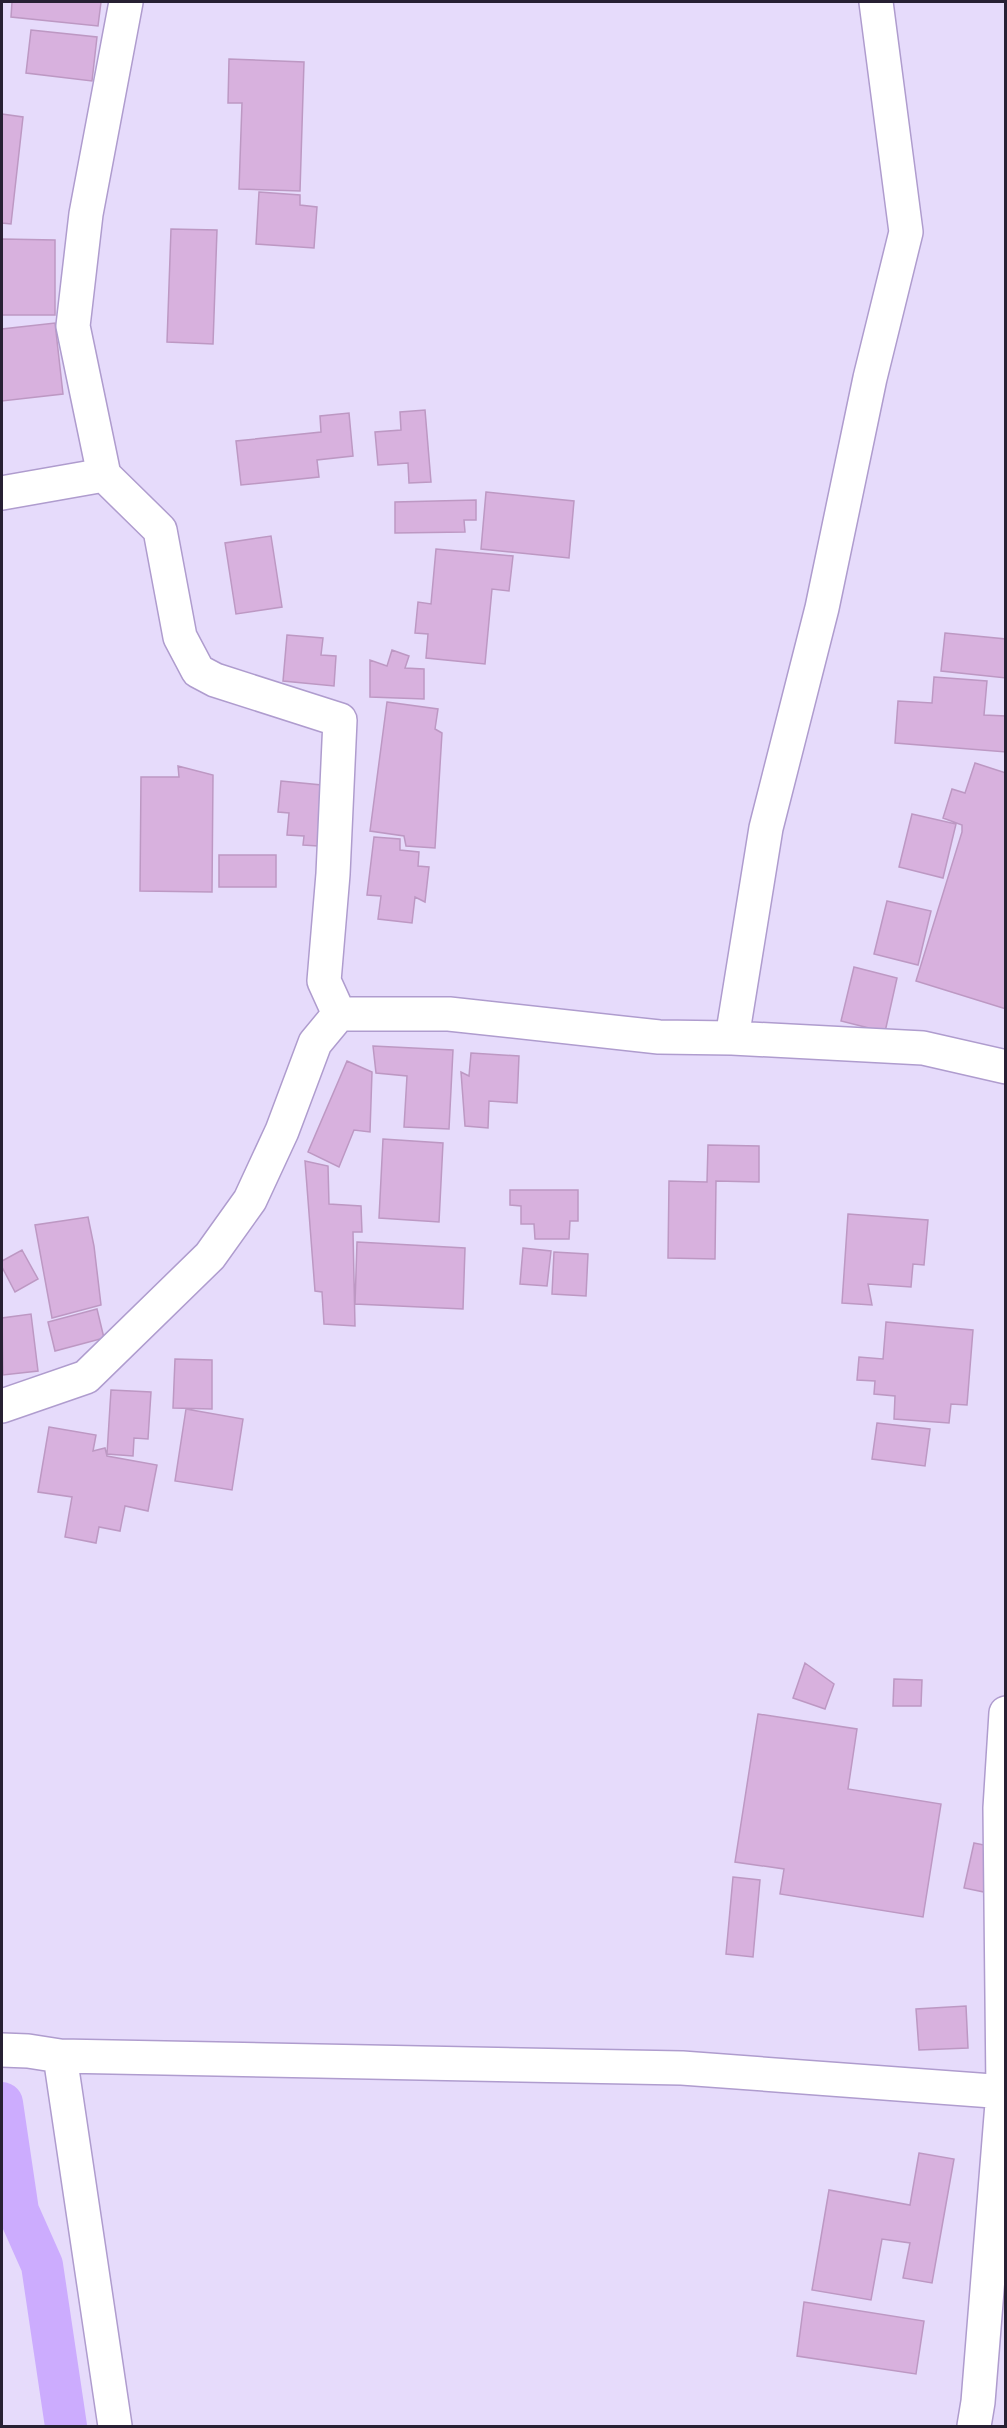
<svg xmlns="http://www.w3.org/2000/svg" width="1007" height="2428" font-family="'Archivo Narrow',sans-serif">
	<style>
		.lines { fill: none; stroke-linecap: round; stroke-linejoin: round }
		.canal { stroke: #ccacfe; stroke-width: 42 }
		.building { fill: #d8b1de; stroke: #bd98c3; stroke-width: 1.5 }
		.street-casing { stroke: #af9cce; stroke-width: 36 }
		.street { stroke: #fff; stroke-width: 33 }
	</style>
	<rect width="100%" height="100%" fill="#e6dbfb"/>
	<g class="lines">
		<path class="canal" d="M 2,2103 L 18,2211 L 42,2265 L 66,2426"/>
	</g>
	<path class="building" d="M 12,2 L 101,2 L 98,26 L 11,17 Z
		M 31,30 L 97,37 L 92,81 L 26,73 Z
		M 229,59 L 304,62 L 300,191 L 239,189 L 242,103 L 228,103 Z
		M 2,114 L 23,117 L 11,224 L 2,223 Z
		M 259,192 L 300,195 L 300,205 L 317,207 L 314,248 L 256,244 Z
		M 171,229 L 217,230 L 213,344 L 167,342 Z
		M 2,239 L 55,240 L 55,315 L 2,315 Z
		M 55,323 L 63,394 L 2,401 L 2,329 Z
		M 425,410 L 431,482 L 409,483 L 408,463 L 378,465 L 375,432 L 401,430 L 400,412 Z
		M 349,413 L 353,456 L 317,460 L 319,477 L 241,485 L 236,441 L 321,432 L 320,416 Z
		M 486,492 L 574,501 L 569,558 L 481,549 Z
		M 476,500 L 476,520 L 464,520 L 465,532 L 395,533 L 395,502 Z
		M 271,536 L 282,607 L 236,614 L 225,543 Z
		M 436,549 L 513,556 L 509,591 L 492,589 L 485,664 L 426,658 L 428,634 L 415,633 L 418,602 L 431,604 Z
		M 945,633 L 1006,639 L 1006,678 L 941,671 Z
		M 287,635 L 323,638 L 321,655 L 336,656 L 334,686 L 283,681 Z
		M 392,650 L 409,656 L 405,668 L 424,669 L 424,699 L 370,697 L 370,660 L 387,666 Z
		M 934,677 L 987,681 L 984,715 L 1006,716 L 1006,752 L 895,743 L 898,701 L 932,703 Z
		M 387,702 L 438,709 L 435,729 L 442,733 L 435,848 L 406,846 L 404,836 L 370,831 Z
		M 975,763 L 1006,773 L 1006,1009 L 916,981 L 962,832 L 962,825 L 943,818 L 952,789 L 965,793 Z
		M 178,766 L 213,775 L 212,892 L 140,891 L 141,777 L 179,777 Z
		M 281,781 L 332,786 L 318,846 L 303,845 L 304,836 L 287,835 L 289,813 L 278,812 Z
		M 912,814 L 956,824 L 943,878 L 899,867 Z
		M 374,837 L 400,839 L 400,850 L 419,852 L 418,866 L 429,867 L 425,902 L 415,897 L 412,923 L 378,919 L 381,896 L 367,895 Z
		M 219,855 L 276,855 L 276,887 L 219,887 Z
		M 887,901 L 931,911 L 918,965 L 874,954 Z
		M 854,967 L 897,978 L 885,1032 L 841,1021 Z
		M 373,1046 L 453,1050 L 449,1129 L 404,1127 L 407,1076 L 376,1073 Z
		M 471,1053 L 519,1056 L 517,1103 L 489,1101 L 488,1128 L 465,1126 L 461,1072 L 469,1076 Z
		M 347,1061 L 372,1072 L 370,1132 L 354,1130 L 339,1167 L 308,1152 Z
		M 383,1139 L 443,1143 L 439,1222 L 379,1218 Z
		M 708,1145 L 759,1146 L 759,1182 L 716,1181 L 715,1259 L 668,1258 L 669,1181 L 707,1182 Z
		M 305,1161 L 328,1166 L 329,1204 L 361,1206 L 362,1232 L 353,1232 L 355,1326 L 324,1324 L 322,1292 L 315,1291 Z
		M 510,1190 L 578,1190 L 578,1221 L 570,1221 L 569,1239 L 535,1239 L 534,1224 L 521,1224 L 521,1206 L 510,1205 Z
		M 848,1214 L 928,1220 L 924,1265 L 913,1264 L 911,1287 L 868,1284 L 872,1305 L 842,1303 Z
		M 88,1217 L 94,1246 L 101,1305 L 52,1318 L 35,1225 Z
		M 357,1242 L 465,1248 L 463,1309 L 355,1304 Z
		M 523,1248 L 551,1251 L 547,1286 L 520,1284 Z
		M 22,1250 L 38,1279 L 15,1292 L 2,1267 L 2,1261 Z
		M 554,1252 L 588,1254 L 586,1296 L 552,1294 Z
		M 97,1309 L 104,1338 L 55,1351 L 48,1322 Z
		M 31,1314 L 38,1371 L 3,1375 L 2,1318 Z
		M 886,1322 L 973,1330 L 967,1405 L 951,1404 L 949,1423 L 894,1419 L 895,1396 L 874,1394 L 875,1381 L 857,1380 L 859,1357 L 883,1359 Z
		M 175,1359 L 212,1360 L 212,1409 L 173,1408 Z
		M 111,1390 L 151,1392 L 148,1439 L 134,1438 L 133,1456 L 107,1454 Z
		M 186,1409 L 243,1419 L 232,1490 L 175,1481 Z
		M 877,1423 L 930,1429 L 925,1466 L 872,1459 Z
		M 49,1427 L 96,1435 L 93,1451 L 105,1448 L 107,1456 L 157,1465 L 148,1511 L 125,1506 L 120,1531 L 99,1527 L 96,1543 L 65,1537 L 72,1497 L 38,1492 Z
		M 805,1663 L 834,1684 L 825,1709 L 793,1698 Z
		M 894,1679 L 922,1680 L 921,1706 L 893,1706 Z
		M 758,1714 L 857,1729 L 848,1789 L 941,1804 L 923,1917 L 780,1894 L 784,1869 L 735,1862 Z
		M 974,1843 L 994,1847 L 984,1892 L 964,1888 Z
		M 733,1877 L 760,1880 L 753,1957 L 726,1954 Z
		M 966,2006 L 968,2048 L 919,2050 L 916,2009 Z
		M 919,2153 L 954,2159 L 932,2283 L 903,2278 L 910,2243 L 882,2239 L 871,2300 L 812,2290 L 829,2190 L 910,2205 Z
		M 804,2302 L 924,2321 L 916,2374 L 797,2356 Z"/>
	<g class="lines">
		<g class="street-casing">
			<path id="street" d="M 126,2 L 86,214 L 73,326 L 104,475 L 160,530 L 180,637 L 198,671 L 215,680 L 340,720 L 333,874 L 324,981 L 339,1014
				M 2,493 L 104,475
				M 339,1014 L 449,1014 L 659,1037 L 732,1038 L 923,1048 L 1006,1067
				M 732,1038 L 766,828 L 822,608 L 870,378 L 906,232 L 876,2
				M 2,1406 L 86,1377 L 210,1256 L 250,1200 L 282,1131 L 315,1043 L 339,1014
				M 2,2050 L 28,2051 L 60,2056 L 682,2068 L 1006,2092
				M 60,2056 L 115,2426
				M 974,2426 L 978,2402 L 1003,2091 L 1000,1808 L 1006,1713"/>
		</g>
		<use href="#street" class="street"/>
	</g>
	<rect width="1007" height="2428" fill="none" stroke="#272033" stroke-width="6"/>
</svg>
